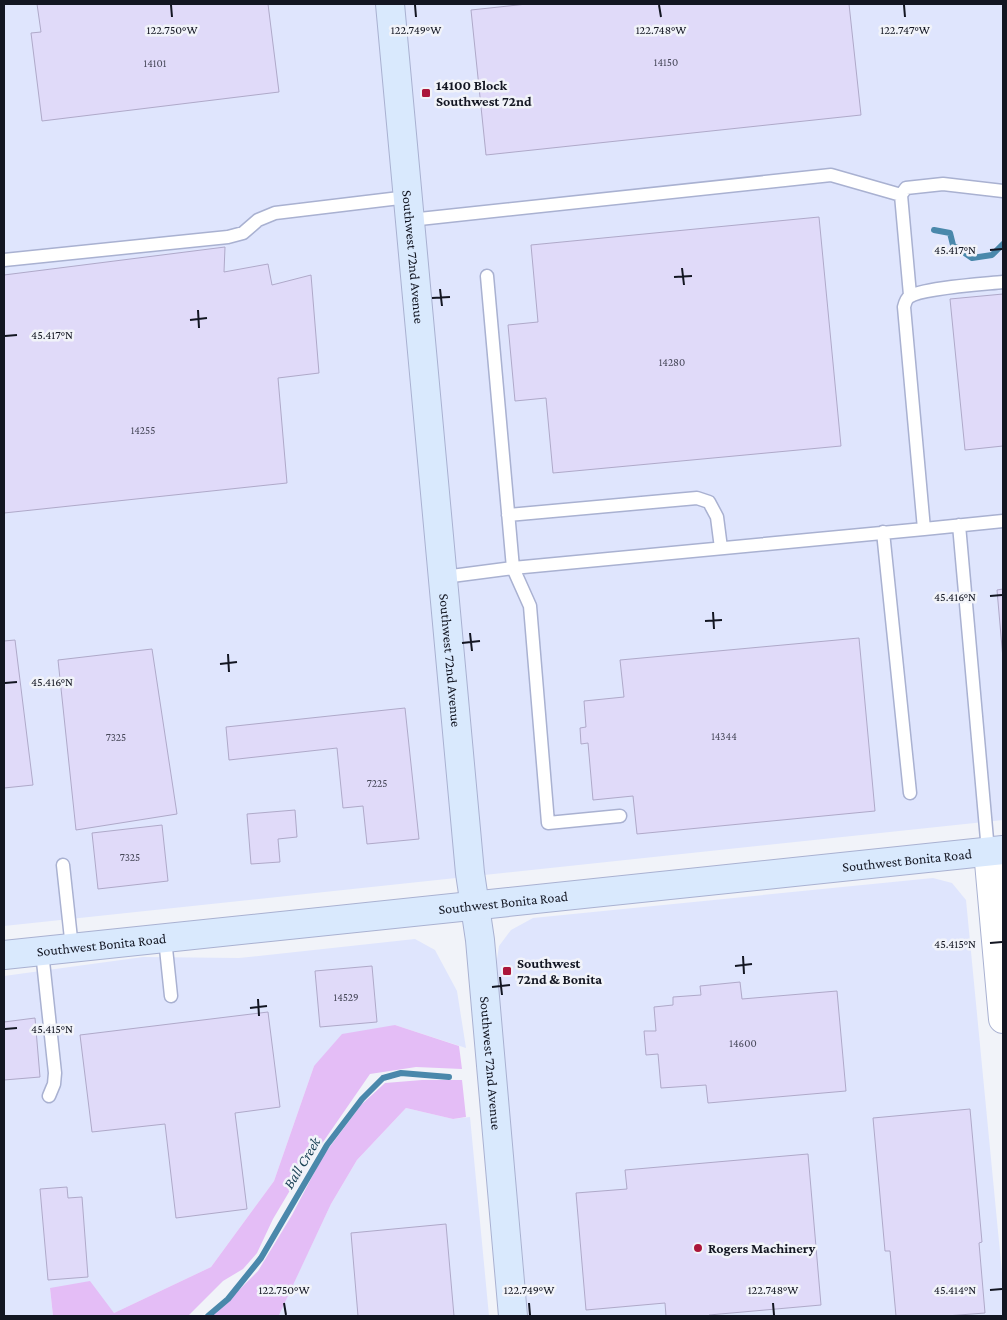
<svg xmlns="http://www.w3.org/2000/svg" width="1007" height="1320" font-family="'Crimson Pro',serif">
	<style>
		.built { fill: #dfe5fd }
		.green { fill: #e4bdf6 }
		.lines { fill: none; stroke-linecap: round; stroke-linejoin: round }
		.stream { stroke: #4a88ab; stroke-width: 6 }
		.building { fill: #e0daf9; stroke: #afa9c9 }
		.service-casing { stroke: #a9b1d1; stroke-width: 15 }
		.tertiary-casing { stroke: #a9b1d1; stroke-width: 30 }
		.secondary-casing { stroke: #a9b1d1; stroke-width: 30 }
		.service { stroke: #fff; stroke-width: 12 }
		.tertiary { stroke: #fff; stroke-width: 28 }
		.secondary { stroke: #d9e9fd; stroke-width: 28 }
		.ticks { fill: none; stroke: #131622; stroke-width: 2 }
		.poi-dot { fill: #ab163a; stroke: #f1f3f9; stroke-width: 2 }
		.labels { text-anchor: middle; dominant-baseline: central; stroke-width: 5; stroke-linejoin: round; paint-order: stroke }
		.number-label { font-size: 11px; fill: #464758 }
		.poi-label { font-size: 14px; font-weight: bold; fill: #131622; stroke: #f1f3f9; text-anchor: start }
		.street-label { font-size: 14px; fill: #131622; stroke: #f1f3f9 }
		.water-label { font-size: 15px; font-style: italic; fill: #1d4357; stroke: #f1f3f9 }
		.ticks-label { font-size: 12px; text-anchor: middle; fill: #131622; stroke: #f1f3f9; stroke-width: 5; stroke-linejoin: round; paint-order: stroke }
	</style>
	<rect width="100%" height="100%" fill="#f1f3f9"/>
	<path class="built" d="M 4,4 L 1003,4 L 1003,820 L 4,926 Z
		M 933,878 L 952,883 L 966,900 L 1003,1283 L 1003,1316 L 528,1316 L 496,965 L 499,946 L 511,930 L 533,918 Z
		M 415,939 L 435,950 L 457,991 L 466,1048 L 395,1025 L 314,1066 L 274,1181 L 211,1267 L 114,1313 L 50,1288 L 53,1316 L 4,1316 L 4,976 L 143,957 L 239,958 Z
		M 406,1108 L 453,1119 L 470,1117 L 489,1316 L 278,1316 L 331,1204 L 357,1160 Z"/>
	<path class="green" d="M 395,1025 L 459,1046 L 462,1069 L 416,1067 L 370,1074 L 292,1187 L 273,1219 L 257,1253 L 243,1269 L 223,1281 L 188,1316 L 53,1316 L 50,1288 L 90,1281 L 114,1313 L 211,1267 L 274,1181 L 314,1066 L 342,1034 Z
		M 422,1080 L 462,1080 L 466,1117 L 453,1119 L 406,1108 L 357,1160 L 331,1204 L 279,1315 L 211,1316 L 216,1313 L 258,1271 L 292,1215 L 323,1156 L 361,1105 L 385,1083 Z"/>
	<g class="lines">
		<path class="stream" d="M 934,230 L 950,233 L 953,245 L 972,258 L 992,255 L 1003,244
			M 208,1316 L 228,1299 L 261,1258 L 327,1145 L 362,1099 L 383,1078 L 401,1073 L 449,1077"/>
	</g>
	<path class="building" d="M 37,4 L 268,4 L 279,92 L 42,121 L 31,33 L 41,32 Z
		M 527,4 L 849,4 L 861,115 L 486,155 L 471,10 Z
		M 819,217 L 841,446 L 553,473 L 546,398 L 515,401 L 508,325 L 538,322 L 531,245 Z
		M 225,247 L 224,272 L 268,264 L 272,285 L 311,275 L 319,373 L 278,378 L 287,483 L 4,513 L 4,275 Z
		M 1003,294 L 1003,446 L 965,450 L 950,299 Z
		M 1003,589 L 1003,659 L 997,590 Z
		M 859,638 L 875,811 L 637,834 L 633,796 L 593,800 L 588,743 L 581,744 L 580,728 L 586,727 L 584,701 L 624,697 L 620,660 Z
		M 15,640 L 33,785 L 4,788 L 4,641 Z
		M 152,649 L 177,814 L 76,830 L 58,660 Z
		M 405,708 L 419,839 L 367,844 L 363,806 L 343,808 L 337,748 L 229,760 L 226,727 Z
		M 295,810 L 297,837 L 278,839 L 280,862 L 251,864 L 247,814 Z
		M 162,825 L 168,881 L 98,889 L 92,833 Z
		M 372,966 L 377,1022 L 320,1027 L 315,971 Z
		M 740,982 L 742,999 L 837,991 L 846,1091 L 708,1103 L 706,1085 L 661,1088 L 658,1054 L 646,1055 L 644,1031 L 656,1031 L 654,1007 L 673,1005 L 673,997 L 701,995 L 700,986 Z
		M 268,1012 L 280,1107 L 235,1113 L 247,1209 L 176,1218 L 165,1124 L 92,1132 L 80,1035 Z
		M 35,1018 L 40,1077 L 4,1080 L 4,1022 Z
		M 970,1109 L 982,1242 L 979,1243 L 985,1313 L 946,1316 L 896,1316 L 890,1251 L 885,1251 L 873,1118 Z
		M 808,1154 L 821,1305 L 709,1315 L 709,1316 L 666,1316 L 665,1303 L 586,1310 L 576,1193 L 627,1189 L 625,1170 Z
		M 67,1187 L 68,1198 L 82,1197 L 88,1277 L 48,1280 L 40,1189 Z
		M 446,1224 L 454,1316 L 358,1316 L 351,1233 Z"/>
	<g class="lines">
		<g class="service-casing">
			<path id="service" d="M 901,195 L 906,188 L 943,184 L 1003,191
				M 410,220 L 831,175 L 901,195 L 910,295
				M 4,260 L 228,237 L 243,233 L 258,220 L 275,213 L 408,197
				M 487,276 L 513,568 L 530,606 L 548,823 L 620,816
				M 1003,282 C 985,284 921,288 909,297 C 906,299 905,303 904,307 L 924,529 L 1003,521
				M 508,515 L 697,498 L 709,502 L 717,517 L 721,548
				M 959,525 L 988,851
				M 883,532 L 910,793
				M 444,577 L 513,568 L 924,529
				M 63,865 L 72,948
				M 165,939 L 171,996
				M 42,952 L 55,1073 L 54,1084 L 49,1096"/>
		</g>
		<g class="tertiary-casing">
			<path id="tertiary" d="M 988,851 L 1003,1019"/>
		</g>
		<g class="secondary-casing">
			<g id="secondary">
				<path id="s1" d="M 390,4 L 470,873 L 480,940 L 513,1316"/>
				<path id="s2" d="M 4,955 L 1003,850"/>
			</g>
		</g>
		<use href="#service" class="service"/>
		<use href="#tertiary" class="tertiary"/>
		<use href="#secondary" class="secondary"/>
	</g>
	<path class="ticks" d="M 171,5 L 172,17M 415,5 L 416,17M 659,5 L 661,17M 904,5 L 905,17M 990,250 L 1002,249M 682,268 L 684,285M 674,277 L 692,276M 440,289 L 442,306M 432,298 L 450,297M 198,310 L 199,328M 190,320 L 207,318M 5,336 L 17,335M 990,596 L 1002,595M 713,612 L 714,629M 705,621 L 722,620M 470,633 L 472,651M 462,643 L 480,641M 228,654 L 229,672M 220,664 L 237,662M 5,683 L 17,682M 990,943 L 1002,942M 743,956 L 744,974M 735,966 L 752,964M 500,977 L 502,995M 492,987 L 510,985M 258,999 L 259,1016M 250,1008 L 267,1006M 5,1029 L 17,1028M 990,1290 L 1002,1289M 284,1303 L 286,1315M 529,1303 L 530,1315M 773,1303 L 774,1315"/>
	<g class="poi-dot">
		<rect x="421" y="88" width="10" height="10" rx="2.5"/>
		<rect x="502" y="966" width="10" height="10" rx="2.5"/>
		<circle cx="698" cy="1248" r="5"/>
	</g>
	<g class="labels">
		<g class="number-label">
			<text x="666" y="62">14150</text>
			<text x="155" y="63">14101</text>
			<text x="672" y="362">14280</text>
			<text x="143" y="430">14255</text>
			<text x="724" y="736">14344</text>
			<text x="116" y="737">7325</text>
			<text x="377" y="783">7225</text>
			<text x="130" y="857">7325</text>
			<text x="346" y="997">14529</text>
			<text x="743" y="1043">14600</text>
		</g>
		<g class="poi-label">
			<text x="436" y="85">14100 Block<tspan x="436" dy="16">Southwest 72nd</tspan></text>
			<text x="517" y="963">Southwest<tspan x="517" dy="16">72nd &amp; Bonita</tspan></text>
			<text x="708" y="1248">Rogers Machinery</text>
		</g>
		<g class="street-label">
			<text stroke="none"><textPath href="#s1" startOffset="254">Southwest 72nd Avenue</textPath></text>
			<text stroke="none"><textPath href="#s1" startOffset="659">Southwest 72nd Avenue</textPath></text>
			<text stroke="none"><textPath href="#s2" startOffset="908">Southwest Bonita Road</textPath></text>
			<text stroke="none"><textPath href="#s2" startOffset="502">Southwest Bonita Road</textPath></text>
			<text stroke="none"><textPath href="#s2" startOffset="98">Southwest Bonita Road</textPath></text>
			<text stroke="none"><textPath href="#s1" startOffset="1064">Southwest 72nd Avenue</textPath></text>
		</g>
		<g class="water-label">
			<text transform="translate(302 1163) rotate(-59)">Ball Creek</text>
		</g>
	</g>
	<g class="ticks-label">
		<text x="172" y="34">122.750°W</text>
		<text x="416" y="34">122.749°W</text>
		<text x="661" y="34">122.748°W</text>
		<text x="905" y="34">122.747°W</text>
		<text x="955" y="254">45.417°N</text>
		<text x="52" y="339">45.417°N</text>
		<text x="955" y="601">45.416°N</text>
		<text x="52" y="686">45.416°N</text>
		<text x="955" y="948">45.415°N</text>
		<text x="52" y="1033">45.415°N</text>
		<text x="284" y="1294">122.750°W</text>
		<text x="529" y="1294">122.749°W</text>
		<text x="773" y="1294">122.748°W</text>
		<text x="955" y="1294">45.414°N</text>
	</g>
	<rect width="1007" height="1320" fill="none" stroke="#131622" stroke-width="10"/>
</svg>
